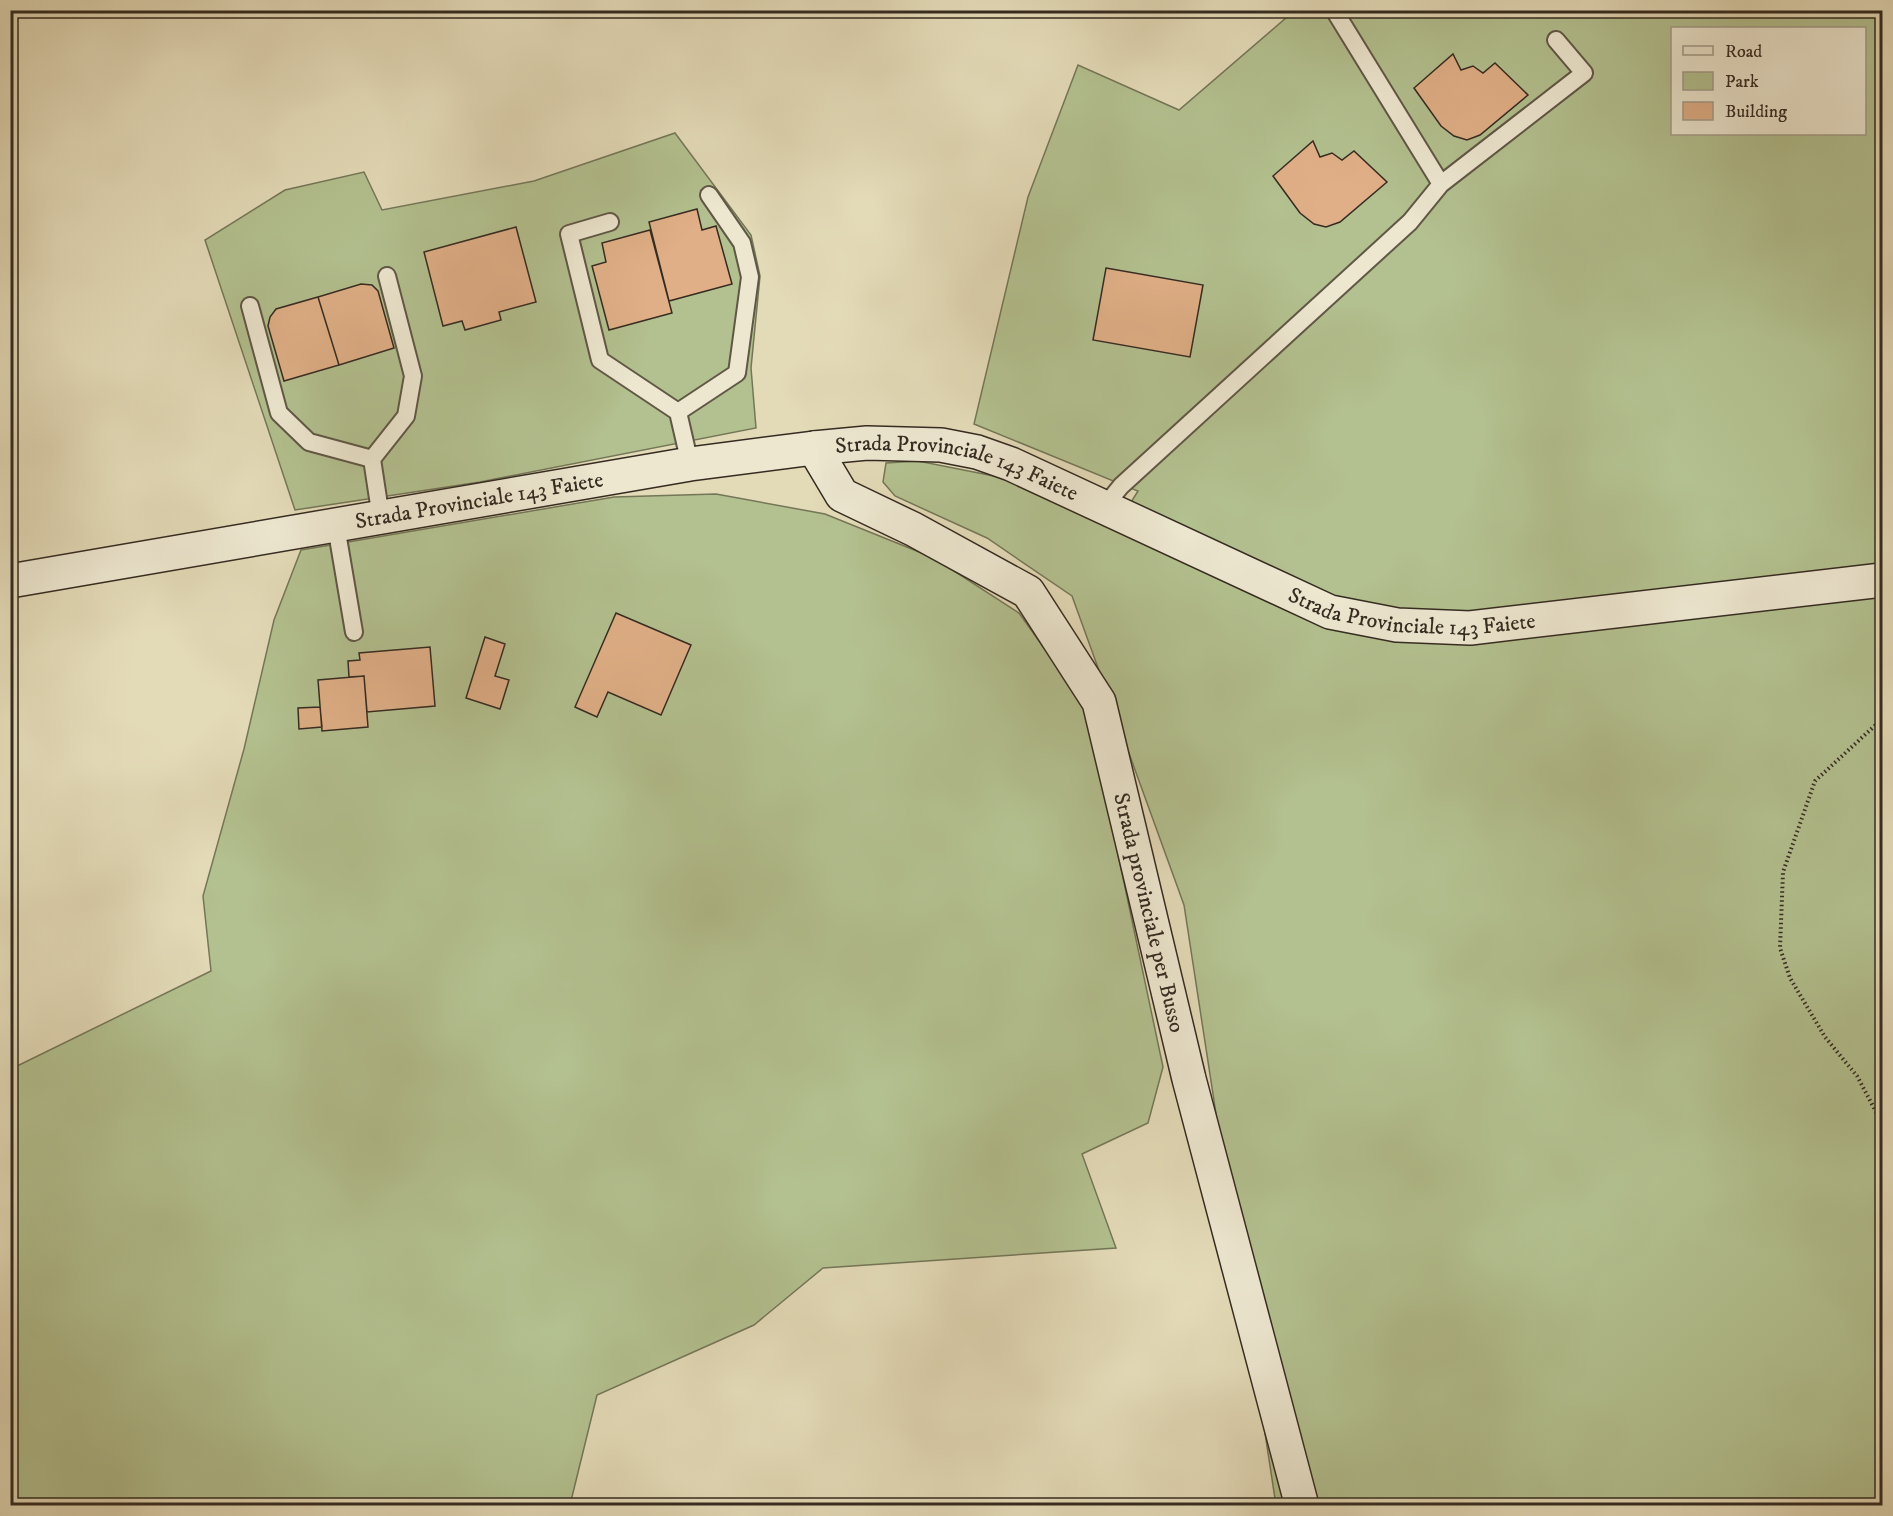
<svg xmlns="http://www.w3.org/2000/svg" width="1893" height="1516" font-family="'IM FELL DW Pica',serif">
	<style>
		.green { fill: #b3c08f; stroke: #747658; stroke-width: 1.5; fill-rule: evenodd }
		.building { fill: #e0af87; stroke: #352b21; stroke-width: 1.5 }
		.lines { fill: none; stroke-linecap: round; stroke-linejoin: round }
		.lane-casing { stroke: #605746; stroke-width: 20 }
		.secondary-casing { stroke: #352b21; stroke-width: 36 }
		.path { stroke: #352b21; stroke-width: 4; stroke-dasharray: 1.5 3; stroke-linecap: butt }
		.lane { stroke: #ede7d0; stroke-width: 16 }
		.secondary { stroke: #ede7d0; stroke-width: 33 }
		.labels { text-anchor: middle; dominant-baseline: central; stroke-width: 4.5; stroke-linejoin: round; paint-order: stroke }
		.street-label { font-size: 22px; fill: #352b21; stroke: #ede7d0 }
	</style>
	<rect width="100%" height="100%" fill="#e3dab7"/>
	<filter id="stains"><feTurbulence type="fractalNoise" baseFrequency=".00333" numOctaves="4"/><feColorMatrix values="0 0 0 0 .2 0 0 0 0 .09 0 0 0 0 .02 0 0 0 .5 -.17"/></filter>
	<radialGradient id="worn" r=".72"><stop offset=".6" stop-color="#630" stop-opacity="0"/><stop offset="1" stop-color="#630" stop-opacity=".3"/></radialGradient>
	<path class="green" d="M 1294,11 L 1882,11 L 1882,1505 L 1276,1505 L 1184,905 L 1072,596 L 987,538 L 895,496 L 883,482 L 886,463 L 918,461 L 999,477 L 1115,528 L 1138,491 L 974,424 L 1028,197 L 1078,65 L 1179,110 ZM 1672,28 L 1864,28 L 1864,134 L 1672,134 Z
		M 675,133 L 751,235 L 760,276 L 751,368 L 756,428 L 480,482 L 295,510 L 205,240 L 285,190 L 364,172 L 382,210 L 534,181 Z
		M 716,494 L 825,514 L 934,558 L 1019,613 L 1087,708 L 1163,1067 L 1148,1123 L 1082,1154 L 1116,1248 L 823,1268 L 754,1325 L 597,1395 L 570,1505 L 11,1506 L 11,1069 L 211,971 L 203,896 L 244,749 L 274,620 L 301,550 L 614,497 Z"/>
	<path class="building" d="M 1453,54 L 1461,70 L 1473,66 L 1483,73 L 1495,63 L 1528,95 L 1480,135 L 1467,140 L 1454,136 L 1441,126 L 1414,88 Z
		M 1313,141 L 1320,157 L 1332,153 L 1342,160 L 1354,151 L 1387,182 L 1340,222 L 1326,227 L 1314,224 L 1300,213 L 1273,176 Z
		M 697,209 L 702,230 L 716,226 L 732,284 L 669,301 L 649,222 Z
		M 516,227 L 536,302 L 499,312 L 501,320 L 465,330 L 462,321 L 443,326 L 424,252 Z
		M 650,230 L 672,313 L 609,330 L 592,266 L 606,262 L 602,243 Z
		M 1106,268 L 1203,285 L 1190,357 L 1093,340 Z
		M 361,284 L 372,285 L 378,291 L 394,348 L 339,365 L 318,297 Z
		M 318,297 L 339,365 L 284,381 L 268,326 L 270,317 L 276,309 Z
		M 616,613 L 691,645 L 661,715 L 608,692 L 597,717 L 575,707 Z
		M 485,637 L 505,644 L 495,676 L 509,680 L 500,709 L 466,698 Z
		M 430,647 L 435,706 L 367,712 L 364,676 L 349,677 L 348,661 L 360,660 L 359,653 Z
		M 364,676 L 368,727 L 322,731 L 318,680 Z
		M 320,707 L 322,727 L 299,729 L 298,708 Z"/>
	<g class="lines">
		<g class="lane-casing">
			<path id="lane" d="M 1334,10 L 1441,184
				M 610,222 L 569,234 L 600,360 L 678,412 L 690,464
				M 250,306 L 279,413 L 309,442 L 372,459
				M 678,412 L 737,373 L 750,277 L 742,243 L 709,195
				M 1104,507 L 1121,486 L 1410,222 L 1441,184 L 1584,73 L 1556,40
				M 381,518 L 372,459 L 406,416 L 413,376 L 387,276
				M 336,526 L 354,632"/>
		</g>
		<g class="secondary-casing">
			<g id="secondary">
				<path id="s1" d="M 814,448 L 842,495 L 913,529 L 1028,592 L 1099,702 L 1189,1079 L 1302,1506"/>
				<path id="s2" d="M 10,581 L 690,464 L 814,448 L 867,443 L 941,445 L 977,452 L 1011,464 L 1330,612 L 1397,625 L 1470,628 L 1882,580"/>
			</g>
		</g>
		<path class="path" d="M 1882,719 L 1815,781 L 1783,872 L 1780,948 L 1790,978 L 1825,1037 L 1857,1076 L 1882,1123"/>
		<use href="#lane" class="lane"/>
		<use href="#secondary" class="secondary"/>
	</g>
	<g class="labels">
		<g class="street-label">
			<text stroke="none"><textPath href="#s2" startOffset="962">Strada Provinciale 143 Faiete</textPath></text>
			<text stroke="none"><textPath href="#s2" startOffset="476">Strada Provinciale 143 Faiete</textPath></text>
			<text stroke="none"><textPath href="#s2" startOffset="1448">Strada Provinciale 143 Faiete</textPath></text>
			<text stroke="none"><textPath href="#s1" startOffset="612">Strada provinciale per Busso</textPath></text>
		</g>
	</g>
	<rect width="1893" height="1516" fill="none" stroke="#e3dab7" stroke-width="36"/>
	<rect x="12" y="12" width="1869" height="1492" fill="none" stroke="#352b21" stroke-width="3"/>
	<rect x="18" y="18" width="1857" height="1480" fill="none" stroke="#352b21" stroke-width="1.5"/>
	<rect x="1671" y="27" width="195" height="108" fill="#ede7d0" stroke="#a39c8a" stroke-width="1.5"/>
	<rect x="1683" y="46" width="30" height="9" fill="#ede7d0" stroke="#a39c8a" stroke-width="1.5"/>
	<text x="1725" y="57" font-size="18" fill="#352b21">Road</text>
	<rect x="1683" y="72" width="30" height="18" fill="#b3c08f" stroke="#a39c8a" stroke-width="1.5"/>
	<text x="1725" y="87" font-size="18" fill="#352b21">Park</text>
	<rect x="1683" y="102" width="30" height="18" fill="#e0af87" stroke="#a39c8a" stroke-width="1.5"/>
	<text x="1725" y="117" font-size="18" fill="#352b21">Building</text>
	<rect width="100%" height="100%" filter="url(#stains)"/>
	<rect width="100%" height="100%" fill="url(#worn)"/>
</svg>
